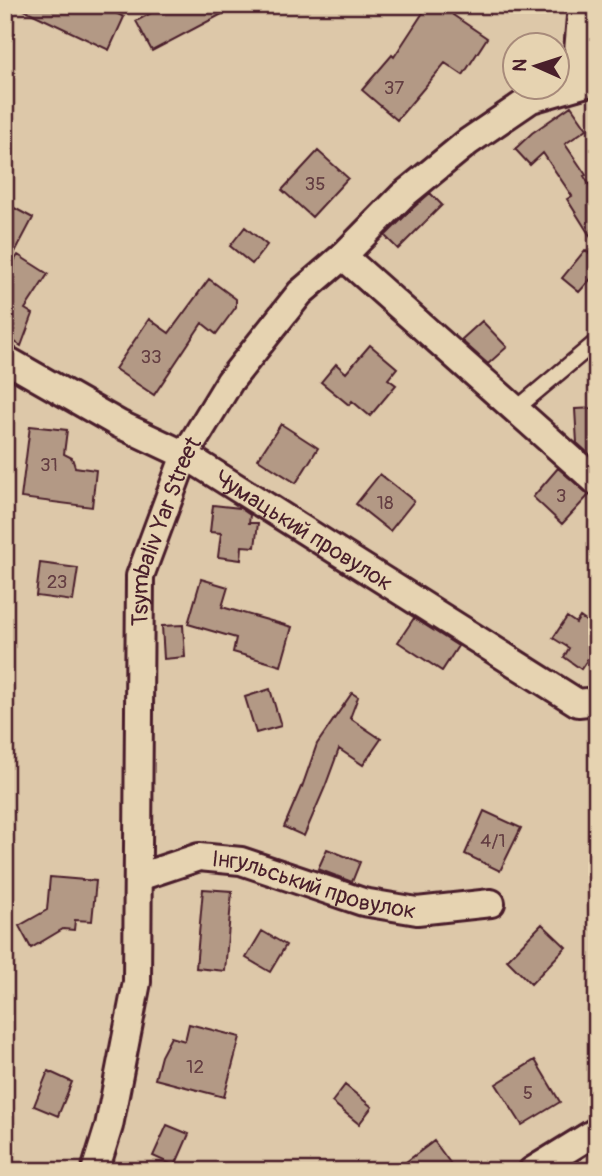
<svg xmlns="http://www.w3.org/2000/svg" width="602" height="1176" font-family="Pangolin,sans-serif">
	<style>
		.building { fill: #b39985; stroke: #4a1f2b; stroke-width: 2 }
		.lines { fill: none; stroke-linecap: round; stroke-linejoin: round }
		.lane-casing { stroke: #4a1f2b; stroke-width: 19 }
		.street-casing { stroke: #4a1f2b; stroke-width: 32 }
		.lane { stroke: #e6d3b1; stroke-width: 14 }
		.street { stroke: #e6d3b1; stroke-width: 26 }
		.labels { text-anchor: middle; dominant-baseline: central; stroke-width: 5; stroke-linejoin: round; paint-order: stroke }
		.number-label { font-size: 19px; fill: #643e42 }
		.street-label { font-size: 23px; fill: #4a1f2b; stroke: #e6d3b1 }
	</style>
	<rect width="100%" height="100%" fill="#ddc8a9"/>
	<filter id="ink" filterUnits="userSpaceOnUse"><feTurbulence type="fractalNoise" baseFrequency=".0143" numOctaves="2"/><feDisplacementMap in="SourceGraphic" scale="14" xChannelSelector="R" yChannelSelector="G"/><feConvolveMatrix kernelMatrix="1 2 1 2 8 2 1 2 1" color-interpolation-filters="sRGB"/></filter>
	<g filter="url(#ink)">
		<path class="building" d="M 14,5 L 99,5 L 124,17 L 109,50 Z
			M 166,5 L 239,5 L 152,51 L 136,21 Z
			M 428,5 L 459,5 L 453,15 L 487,38 L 463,75 L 445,63 L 397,120 L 362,90 L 392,55 L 394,57 Z
			M 571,106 L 587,129 L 565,144 L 586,175 L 584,176 L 597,197 L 597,247 L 567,199 L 572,196 L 543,153 L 530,165 L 515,149 L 532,133 Z
			M 318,151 L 348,178 L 312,217 L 282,190 Z
			M 430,193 L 442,205 L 398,249 L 385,236 L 413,208 Z
			M 5,203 L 33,218 L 5,271 Z
			M 245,227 L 267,245 L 252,264 L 230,246 Z
			M 585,250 L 597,259 L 597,272 L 579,292 L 562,278 Z
			M 18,255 L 48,274 L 25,309 L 33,314 L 21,346 L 6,336 L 5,338 L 5,275 Z
			M 209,279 L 236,299 L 236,307 L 216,334 L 202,323 L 154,395 L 115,369 L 149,319 L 169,333 Z
			M 482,321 L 507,347 L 488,364 L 461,340 Z
			M 370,345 L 397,368 L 388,379 L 396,385 L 370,416 L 352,401 L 349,405 L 321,382 L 336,364 L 346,373 Z
			M 597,408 L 597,461 L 577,443 L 575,409 Z
			M 281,424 L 318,448 L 296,483 L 258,459 Z
			M 30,426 L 67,430 L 64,454 L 72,458 L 75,467 L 96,470 L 92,507 L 21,498 Z
			M 558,468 L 589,495 L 562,524 L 533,497 Z
			M 380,474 L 414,501 L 390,531 L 356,504 Z
			M 213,505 L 240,508 L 250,515 L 249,523 L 258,523 L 255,547 L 242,546 L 241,560 L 218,557 L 221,533 L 210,532 Z
			M 40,563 L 78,568 L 73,601 L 36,596 Z
			M 201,579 L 228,587 L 222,607 L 292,627 L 281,666 L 233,652 L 236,638 L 188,624 Z
			M 567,617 L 576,623 L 580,617 L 597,629 L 597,645 L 581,669 L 564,657 L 569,648 L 553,638 Z
			M 414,618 L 458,646 L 442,671 L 398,642 Z
			M 183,625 L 185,657 L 164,659 L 162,626 Z
			M 270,689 L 281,726 L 256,733 L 245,697 Z
			M 352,693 L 358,697 L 350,718 L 381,739 L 363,765 L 339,749 L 325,787 L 304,836 L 284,827 L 301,787 L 302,787 L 317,744 Z
			M 484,811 L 521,828 L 500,871 L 465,854 Z
			M 327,849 L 360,862 L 352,882 L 318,869 Z
			M 50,877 L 96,881 L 92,921 L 75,920 L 74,930 L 63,929 L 31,948 L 19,926 L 47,910 Z
			M 203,889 L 232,891 L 225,971 L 196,968 Z
			M 542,924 L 566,947 L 531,984 L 507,960 Z
			M 262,931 L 286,945 L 270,972 L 246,958 Z
			M 189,1024 L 240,1037 L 224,1097 L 155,1079 L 161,1056 L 171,1037 L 185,1041 Z
			M 535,1060 L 560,1102 L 522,1125 L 496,1084 Z
			M 48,1071 L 72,1082 L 58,1116 L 34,1106 Z
			M 345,1085 L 372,1107 L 359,1124 L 332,1102 Z
			M 167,1125 L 189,1134 L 175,1166 L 153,1156 Z
			M 434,1141 L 456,1171 L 394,1171 Z"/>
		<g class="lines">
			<g class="lane-casing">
				<path id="lane" d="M 516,409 L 597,341"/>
			</g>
			<g class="street-casing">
				<g id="street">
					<path d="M 575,86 L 582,5"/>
					<path d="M 343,256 L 597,482"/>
					<path id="s1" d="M 5,359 L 119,424 L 185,455 L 578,703 L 597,701"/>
					<path id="s2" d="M 139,877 L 199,857 L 241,861 L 363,902 L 417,911 L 491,903"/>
					<path id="s3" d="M 95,1171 L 109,1126 L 137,982 L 140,576 L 185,455 L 230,381 L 300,293 L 343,256 L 402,196 L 468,142 L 531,99 L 597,80"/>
					<path d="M 532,1171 L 597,1131"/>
				</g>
			</g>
			<use href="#lane" class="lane"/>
			<use href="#street" class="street"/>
		</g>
	</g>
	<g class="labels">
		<g class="number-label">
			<text x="394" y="88">37</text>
			<text x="315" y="184">35</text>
			<text x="151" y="357">33</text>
			<text x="49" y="465">31</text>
			<text x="561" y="496">3</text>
			<text x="385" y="503">18</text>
			<text x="57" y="582">23</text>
			<text x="493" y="841">4/1</text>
			<text x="195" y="1067">12</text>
			<text x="528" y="1093">5</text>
		</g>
		<g class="street-label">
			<text stroke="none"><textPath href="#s1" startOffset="345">Чумацький провулок</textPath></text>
			<text stroke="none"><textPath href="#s3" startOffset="649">Tsymbaliv Yar Street</textPath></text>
			<text stroke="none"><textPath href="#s2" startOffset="182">Інгульський провулок</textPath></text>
		</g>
	</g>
	<rect width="602" height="1176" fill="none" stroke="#e6d3b1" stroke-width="28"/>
	<rect x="14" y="14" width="574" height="1148" fill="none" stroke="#4a1f2b" stroke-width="2.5" filter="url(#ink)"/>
	<g transform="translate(536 66) rotate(273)"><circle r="33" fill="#e6d3b1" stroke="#a88b7b" stroke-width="2"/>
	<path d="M0-5L12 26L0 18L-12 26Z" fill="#4a1f2b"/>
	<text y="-10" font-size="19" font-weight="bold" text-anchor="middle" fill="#4a1f2b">N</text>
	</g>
</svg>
